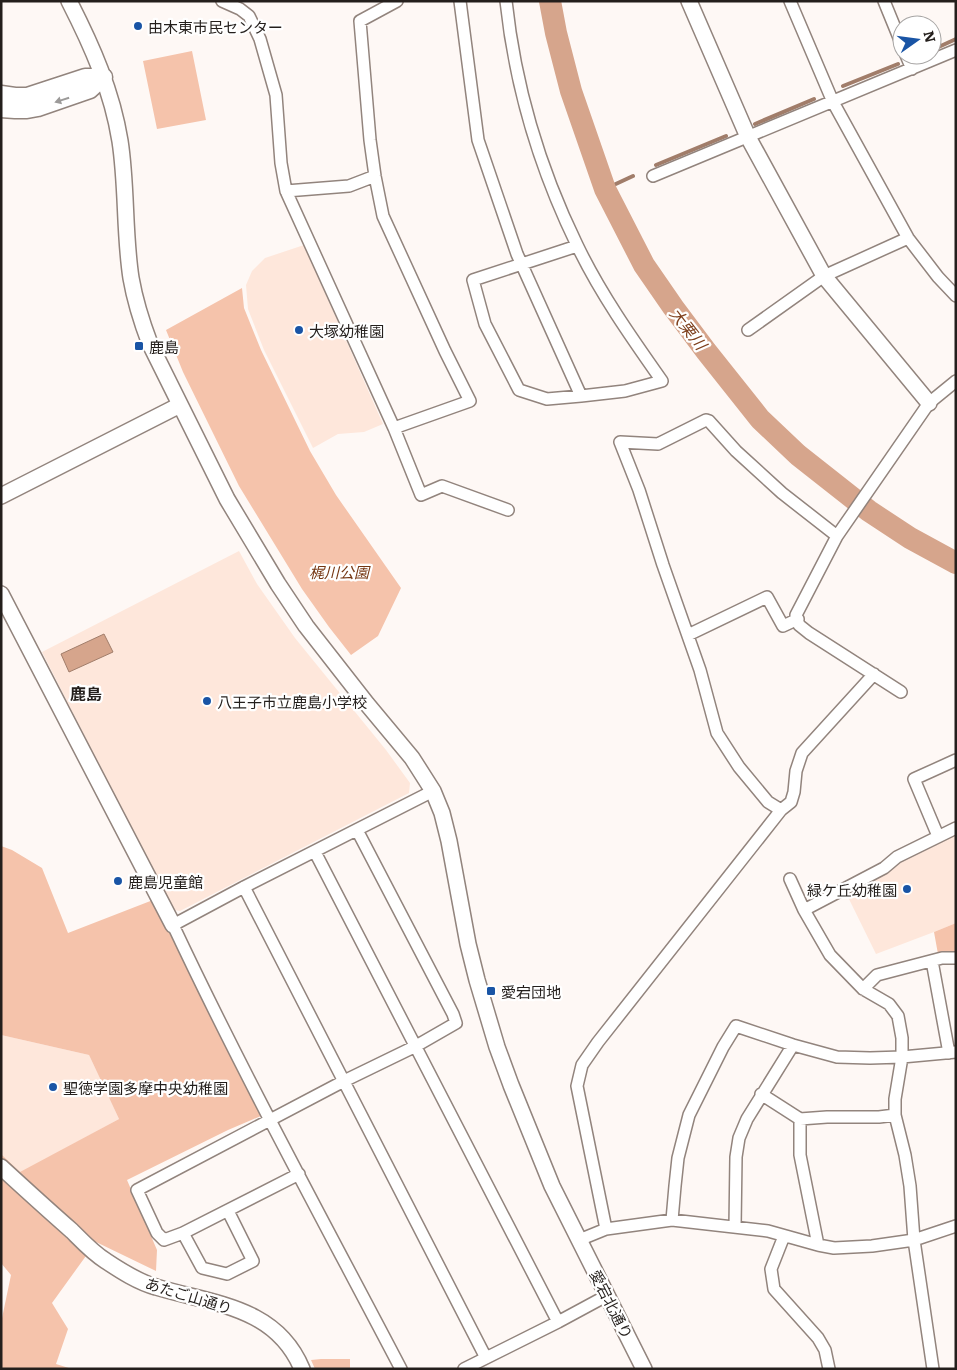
<svg xmlns="http://www.w3.org/2000/svg" width="957" height="1370" font-family="Literata,'Noto Sans JP',serif">
	<style>
		.built { fill: #fee7db }
		.green { fill: #f5c3ab }
		.water { fill: #d6a58c; stroke: #a17d6a }
		.lines { fill: none; stroke-linecap: round; stroke-linejoin: round }
		.stream { stroke: #a17d6a; stroke-width: 4 }
		.river { stroke: #d6a58c; stroke-width: 22 }
		.minor-casing { stroke: #92847d; stroke-width: 14 }
		.tertiary-casing { stroke: #92847d; stroke-width: 18 }
		.secondary-casing { stroke: #92847d; stroke-width: 19 }
		.minor { stroke: #fff; stroke-width: 11 }
		.tertiary { stroke: #fff; stroke-width: 15 }
		.secondary { stroke: #fff; stroke-width: 16 }
		.oneway { fill: #9c9a99 }
		.poi-dot { fill: #1954a5; stroke: #fff; stroke-width: 2 }
		.labels { text-anchor: middle; dominant-baseline: central; stroke-width: 4.5; stroke-linejoin: round; paint-order: stroke }
		.poi-label { font-size: 15px; fill: #241f1c; stroke: #fff; text-anchor: start }
		.park-label { font-size: 15px; font-style: italic; fill: #753713; stroke: #fff }
		.street-label { font-size: 15px; fill: #241f1c; stroke: #fff }
		.water-label { font-size: 16px; font-style: italic; fill: #7f401d; stroke: #fff }
		.neighbourhood-label { font-size: 16px; font-weight: bold; fill: #241f1c; stroke: #fff }
	</style>
	<rect width="100%" height="100%" fill="#fef8f5"/>
	<path class="built" d="M 304,245 L 383,424 L 364,432 L 338,434 L 313,448 L 264,350 L 248,309 L 246,285 L 252,271 L 265,258 Z
		M 239,551 L 257,584 L 295,638 L 386,750 L 410,783 L 409,793 L 180,911 L 173,910 L 42,652 Z
		M 956,835 L 956,923 L 934,932 L 876,954 L 847,895 L 892,869 L 911,853 Z
		M 1,1035 L 89,1055 L 119,1119 L 20,1173 L 1,1154 Z"/>
	<path class="green" d="M 192,51 L 206,120 L 157,129 L 143,61 Z
		M 242,288 L 244,308 L 261,350 L 310,451 L 336,495 L 401,588 L 378,636 L 351,655 L 329,627 L 302,589 L 239,486 L 183,372 L 166,330 Z
		M 1,846 L 12,850 L 42,868 L 68,933 L 153,900 L 261,1116 L 228,1130 L 127,1180 L 157,1250 L 156,1271 L 96,1242 L 52,1303 L 68,1329 L 56,1364 L 72,1369 L 1,1369 L 1,1323 L 11,1275 L 1,1263 L 1,1154 L 20,1172 L 119,1119 L 89,1055 L 1,1035 Z
		M 956,923 L 956,954 L 938,954 L 934,932 Z
		M 321,1359 L 350,1359 L 350,1369 L 315,1369 L 311,1360 Z"/>
	<path class="water" d="M 104,634 L 113,652 L 69,672 L 61,654 Z"/>
	<g class="lines">
		<path class="stream" d="M 932,50 L 956,39
			M 843,86 L 898,64
			M 755,124 L 814,99
			M 656,165 L 726,136
			M 605,189 L 633,176"/>
		<path class="river" d="M 550,1 L 556,33 L 571,91 L 605,189 L 644,265 L 673,307 L 706,351 L 760,419 L 798,455 L 869,511 L 910,538 L 956,563"/>
		<g class="minor-casing">
			<path id="minor" d="M 222,1 L 240,9 L 249,16 L 260,39 L 276,95 L 281,163 L 286,191 L 394,428 L 421,495 L 442,486 L 508,510
				M 460,1 L 478,140 L 517,254 L 581,396
				M 506,1 C 515,85 540,169 577,245 C 600,293 631,337 662,381 L 625,391 L 581,396 L 547,399 L 519,390 L 485,324 L 473,280 L 577,246
				M 790,1 L 833,102 L 908,238 L 938,277 L 956,296
				M 884,1 L 902,45
				M 906,55 L 912,69
				M 653,176 L 956,50
				M 286,191 L 349,186 L 375,176
				M 748,330 L 824,276 L 908,238
				M 394,428 L 470,401 L 445,351 L 383,216 L 375,176 L 370,140 L 360,21 L 397,1
				M 688,635 L 767,597 L 783,626 L 798,619
				M 901,692 L 809,633 L 799,625 L 796,615 L 837,536 L 929,403 L 956,381
				M 781,810 L 768,802 L 739,767 L 717,733 L 700,670 L 663,565 L 639,490 L 620,442 L 658,444 L 706,420 L 709,421 L 736,451 L 782,493 L 837,536
				M 938,836 L 914,779 L 956,760
				M 315,852 L 558,1322
				M 790,879 L 804,910 L 830,955 L 863,989 L 889,1004 L 898,1016 L 902,1038 L 902,1057 L 895,1099 L 895,1115 L 905,1155 L 910,1186 L 914,1240 L 933,1369
				M 244,887 L 486,1358
				M 804,910 L 884,868 L 897,857 L 956,828
				M 932,961 L 949,1053
				M 863,989 L 877,975 L 942,958 L 956,958
				M 761,1094 L 800,1119 L 827,1117 L 879,1117 L 895,1115
				M 800,1119 L 800,1155 L 818,1245
				M 299,1174 L 183,1233 L 164,1240 L 157,1233 L 137,1190 L 344,1081 L 416,1046 L 456,1023 L 453,1014 L 357,830
				M 672,1220 L 675,1186 L 678,1158 L 689,1115 L 723,1047 L 736,1026 L 793,1045 L 837,1057 L 870,1058 L 902,1057 L 956,1052
				M 735,1227 L 736,1157 L 739,1138 L 747,1119 L 793,1045
				M 606,1229 L 577,1086 L 582,1065 L 598,1042 L 781,810 L 791,802 L 794,792 L 796,771 L 802,753 L 874,674
				M 183,1233 L 202,1268 L 227,1274 L 253,1261 L 228,1211
				M 784,1236 L 771,1269 L 774,1289 L 818,1338 L 825,1350 L 829,1369
				M 579,1240 L 606,1229 L 672,1220 L 768,1231 L 818,1245 L 834,1248 L 872,1246 L 914,1240 L 956,1226
				M 401,1369 C 324,1222 244,1076 173,925 L 244,887 L 433,791
				M 464,1369 L 558,1322 L 608,1295"/>
		</g>
		<g class="tertiary-casing">
			<path id="tertiary" d="M 69,1 C 92,46 112,91 120,141 C 127,186 124,233 131,278 C 135,301 142,323 150,344 L 227,499 L 278,584 L 306,626 L 367,704 L 412,758 L 433,791 L 442,813 L 449,841 L 468,944 L 477,980 L 497,1047 L 511,1085 L 552,1186 L 644,1369
				M 689,1 L 748,137 L 824,276 L 929,403
				M 1,496 L 180,405
				M 1,594 L 173,925
				M 1,1167 C 25,1189 48,1210 72,1231 C 82,1241 93,1253 106,1261 C 121,1271 138,1282 156,1287 C 212,1304 276,1306 302,1369"/>
		</g>
		<g class="secondary-casing">
			<path id="secondary" d="M 1,94 L 15,96 L 27,96 L 85,77 L 104,77
				M 1,109 L 15,110 L 27,110 L 38,108 L 90,90 L 104,77"/>
		</g>
		<use href="#minor" class="minor"/>
		<use href="#tertiary" class="tertiary"/>
		<use href="#secondary" class="secondary"/>
	</g>
	<defs><path id="oneway-solid" d="M-6-.8H1V-3.2L6.5 0L1 3.2V.8H-6Z" transform="scale(1.25)"/></defs>
	<use class="oneway" href="#oneway-solid" transform="translate(62 100) rotate(162)"/>
	<g class="poi-dot">
		<circle cx="138" cy="26" r="5"/>
		<circle cx="299" cy="330" r="5"/>
		<rect x="134" y="341" width="10" height="10" rx="2.5"/>
		<circle cx="207" cy="701" r="5"/>
		<circle cx="118" cy="881" r="5"/>
		<circle cx="907" cy="889" r="5"/>
		<rect x="486" y="986" width="10" height="10" rx="2.5"/>
		<circle cx="53" cy="1087" r="5"/>
	</g>
	<g class="labels">
		<g class="poi-label">
			<text x="148" y="26">由木東市民センター</text>
			<text x="309" y="330">大塚幼稚園</text>
			<text x="149" y="346">鹿島</text>
			<text x="217" y="701">八王子市立鹿島小学校</text>
			<text x="128" y="881">鹿島児童館</text>
			<text x="897" y="889" text-anchor="end">緑ケ丘幼稚園</text>
			<text x="501" y="991">愛宕団地</text>
			<text x="63" y="1087">聖徳学園多摩中央幼稚園</text>
		</g>
		<g class="park-label">
			<text x="339" y="571">梶川公園</text>
		</g>
		<g class="street-label">
			<text transform="translate(189 1295) rotate(17)">あたご山通り</text>
			<text transform="translate(612 1304) rotate(63)">愛宕北通り</text>
		</g>
		<g class="water-label">
			<text transform="translate(689 328) rotate(52)">大栗川</text>
		</g>
		<g class="neighbourhood-label">
			<text x="86" y="693">鹿島</text>
		</g>
	</g>
	<rect width="957" height="1370" fill="none" stroke="#241f1c" stroke-width="5"/>
	<g transform="translate(917 40) rotate(76)"><circle r="24" fill="#ffffff" stroke="#a7a5a4"/>
	<path d="M0-4L9 19L0 12L-9 19Z" fill="#1954a5"/>
	<text y="-8" font-size="14" font-weight="bold" text-anchor="middle" fill="#241f1c">N</text>
	</g>
</svg>
